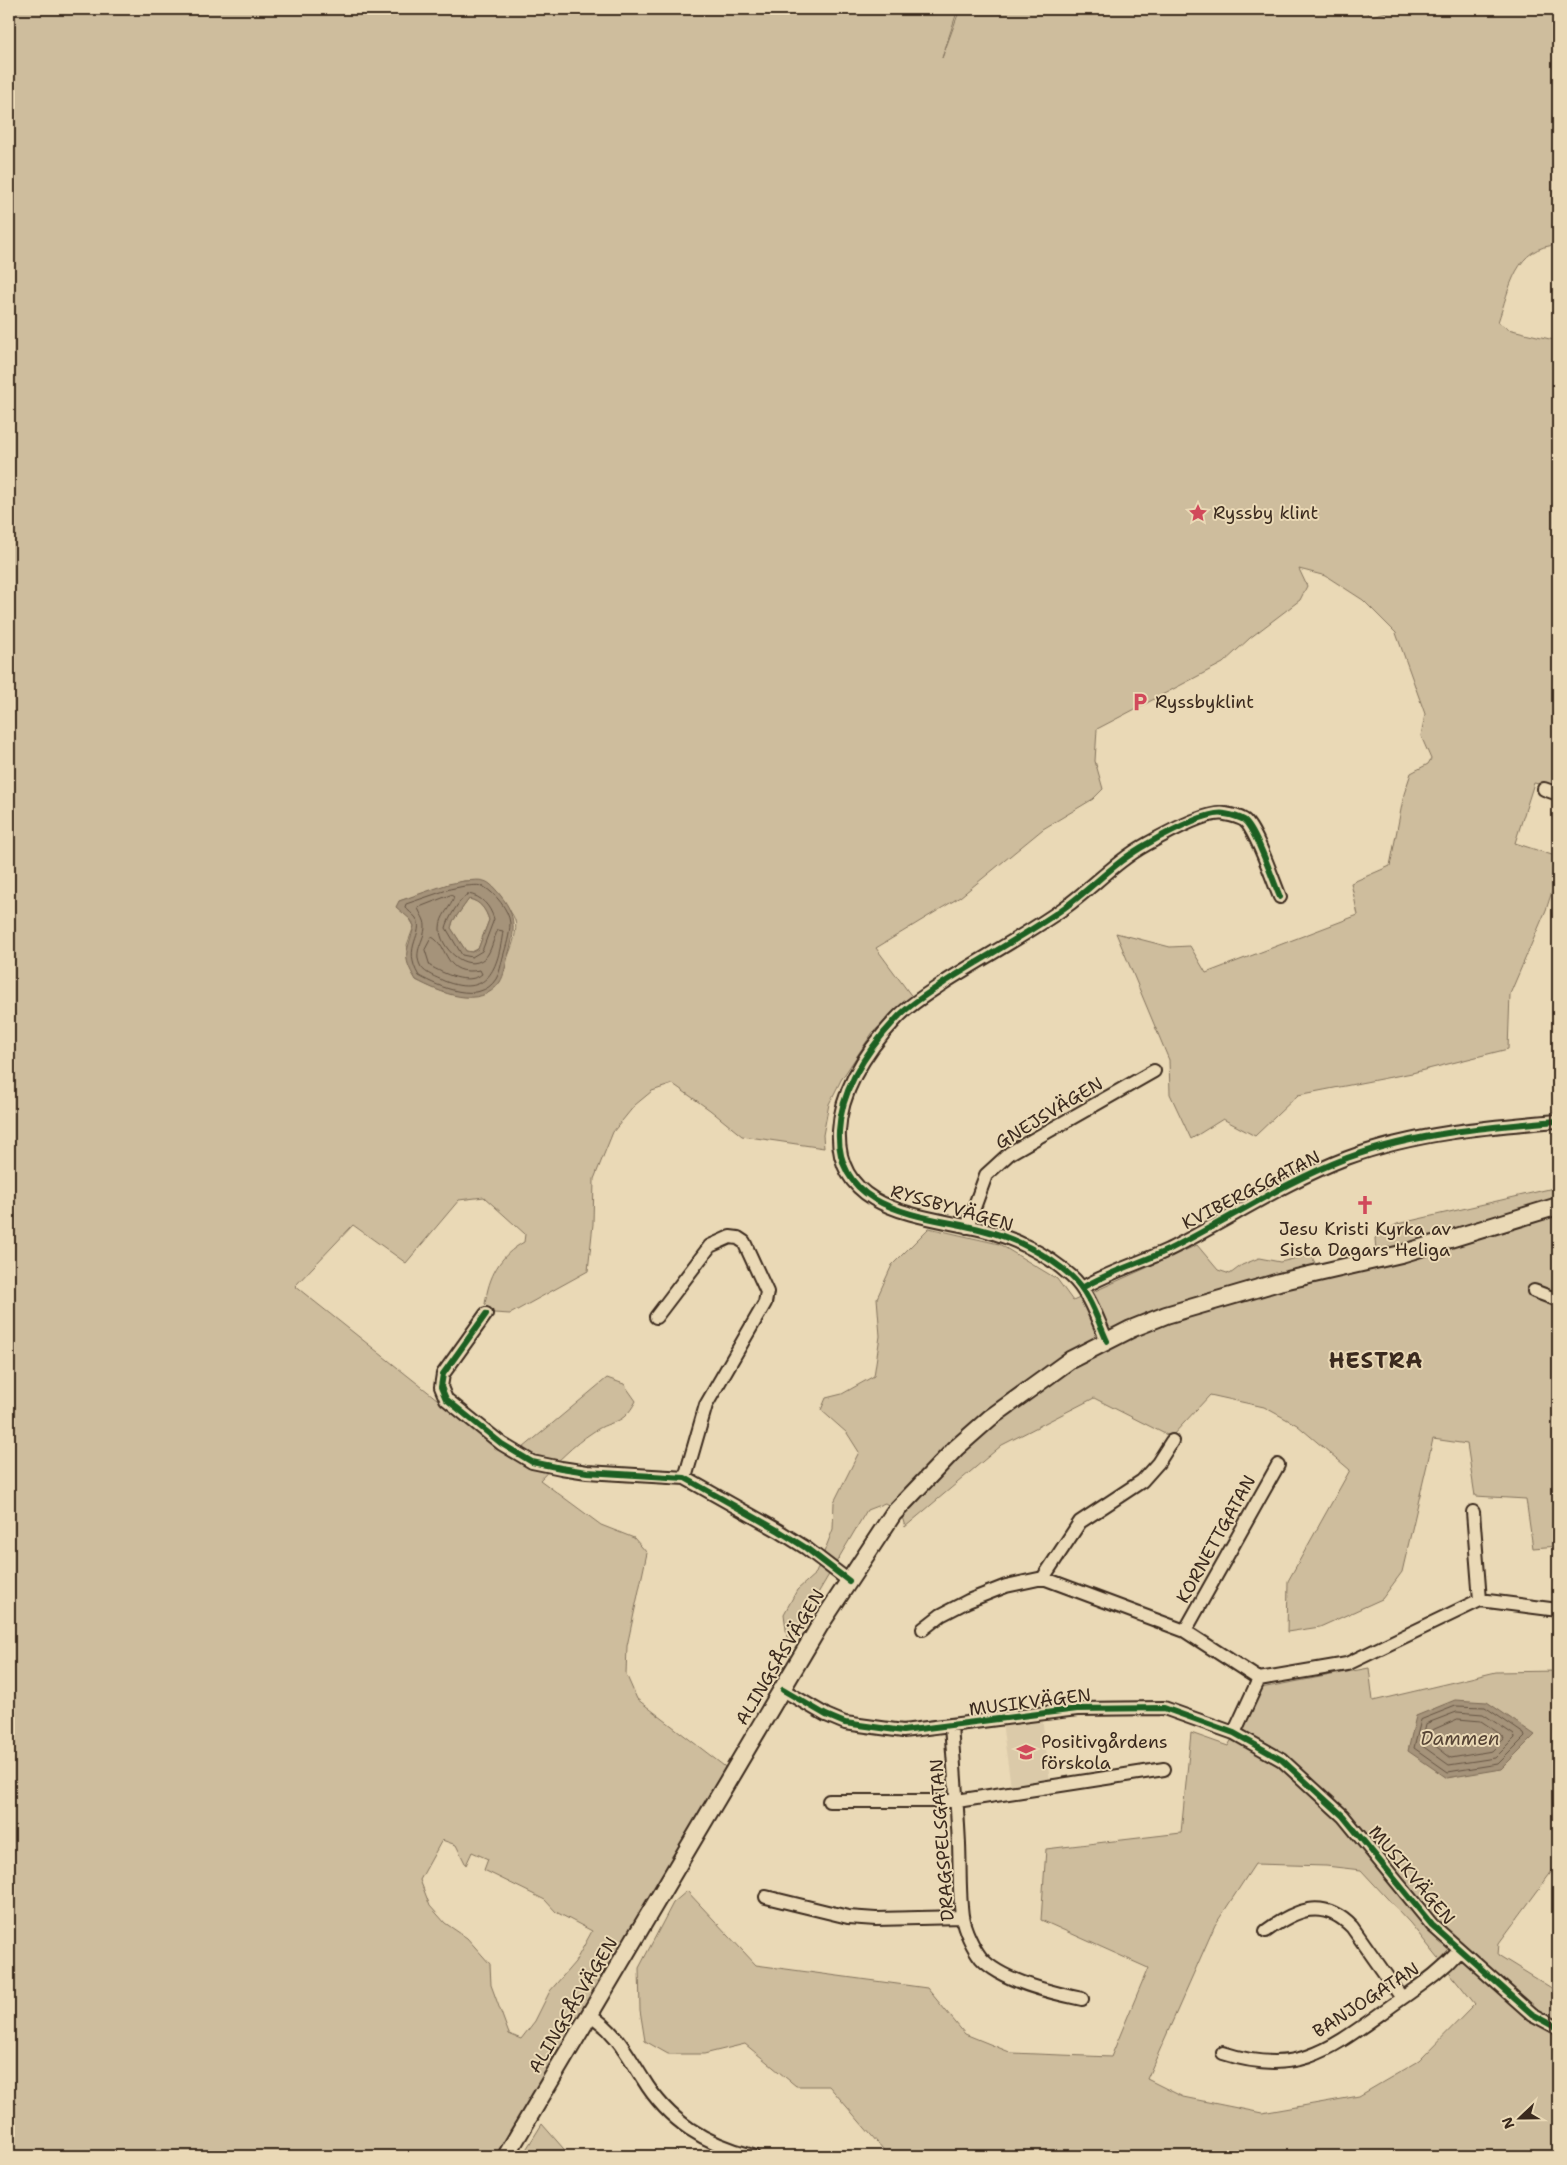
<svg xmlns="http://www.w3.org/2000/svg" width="1567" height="2165" font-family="'Shantell Sans',sans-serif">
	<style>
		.built { fill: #dbcaa9 }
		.green { fill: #cebd9d; stroke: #84745e; fill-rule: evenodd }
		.water { fill: #a5937a; stroke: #7b6955; fill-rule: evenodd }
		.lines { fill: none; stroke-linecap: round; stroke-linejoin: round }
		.shore { stroke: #655443; stroke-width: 1 }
		.minor-casing { stroke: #3b2a1e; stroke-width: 16 }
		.major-casing { stroke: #3b2a1e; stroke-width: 20 }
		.minor { stroke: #ead9b6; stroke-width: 12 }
		.major { stroke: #ead9b6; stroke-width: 16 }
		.cycleway-casing { stroke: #ead9b6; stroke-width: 9 }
		.cycleway { stroke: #1b5e20; stroke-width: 6 }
		.labels { text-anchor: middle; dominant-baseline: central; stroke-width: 4; stroke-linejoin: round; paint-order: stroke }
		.poi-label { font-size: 18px; fill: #3b2a1e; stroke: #ead9b6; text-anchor: start }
		.street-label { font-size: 18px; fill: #3b2a1e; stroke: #ead9b6 }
		.water-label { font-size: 19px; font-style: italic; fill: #564435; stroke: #ead9b6 }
		.district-label { font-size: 22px; font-weight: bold; letter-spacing: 1px; fill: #3b2a1e; stroke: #ead9b6 }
	</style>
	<rect width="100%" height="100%" fill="#ead9b6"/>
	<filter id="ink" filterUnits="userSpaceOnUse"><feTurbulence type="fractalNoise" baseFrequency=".02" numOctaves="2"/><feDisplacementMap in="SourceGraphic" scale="10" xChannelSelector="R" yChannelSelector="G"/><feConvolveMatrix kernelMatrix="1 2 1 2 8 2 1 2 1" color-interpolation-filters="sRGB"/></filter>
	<g filter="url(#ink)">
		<path class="built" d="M 1042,1717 L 1050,1781 L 1011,1786 L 1002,1723 Z"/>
		<path class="green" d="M 9,9 L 958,9 L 942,58 L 960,9 L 1362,9 L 1371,16 L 1399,9 L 1558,9 L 1558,245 C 1515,246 1510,288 1498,322 L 1508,329 L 1558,341 L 1558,788 L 1534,783 L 1515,843 L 1558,857 L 1558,873 L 1546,910 L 1510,994 L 1508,1049 L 1412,1073 L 1298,1095 L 1255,1136 L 1223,1119 L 1191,1139 L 1170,1094 L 1169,1060 L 1116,933 L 1170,947 L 1190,946 L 1206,973 L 1358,915 L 1351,883 L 1390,866 L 1404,794 L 1411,773 L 1428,764 L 1431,759 L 1421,736 L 1425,714 L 1396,633 L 1363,600 L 1326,576 L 1299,569 L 1307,586 L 1300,600 L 1250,638 L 1223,663 L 1097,729 L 1095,761 L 1103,789 L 1093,799 L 1043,829 L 960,897 L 876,948 L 913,998 L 873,1032 L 841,1080 L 829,1104 L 823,1135 L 824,1148 L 742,1136 L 710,1110 L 673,1084 L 652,1091 L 635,1105 L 613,1132 L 594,1179 L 593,1224 L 588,1271 L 510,1314 L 494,1313 L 485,1304 C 489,1276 499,1256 524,1242 L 525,1234 L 484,1197 L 459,1200 L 406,1263 L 353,1225 L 295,1286 L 511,1458 L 607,1378 L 624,1384 L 636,1401 C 622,1427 614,1418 593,1432 C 573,1445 556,1463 540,1480 L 601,1525 L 634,1538 L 647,1553 L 627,1646 L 626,1674 L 637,1699 L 728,1769 L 498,2156 L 9,2156 ZM 464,881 C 485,881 492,882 503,900 C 506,906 513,914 515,920 C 520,941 498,976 488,993 C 462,1001 440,992 416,980 L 407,945 L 414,926 L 399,901 ZM 442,1840 L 456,1845 L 466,1865 L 472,1852 L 488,1859 L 484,1870 L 545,1900 L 556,1912 L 592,1931 L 575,1962 L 550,1991 L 535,2021 L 521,2039 L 509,2034 L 491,1985 L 490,1964 L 467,1938 L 445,1923 L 430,1906 L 420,1880 Z
			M 469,899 C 480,901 486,910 489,920 L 478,949 L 472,952 L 466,951 L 451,928 L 453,921 Z
			M 1558,1187 L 1558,1546 L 1533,1548 L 1526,1499 L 1475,1496 L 1467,1444 L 1433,1439 L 1402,1572 L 1382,1599 L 1320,1627 L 1287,1632 L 1288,1581 L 1350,1470 L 1297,1425 L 1264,1407 L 1210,1395 L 1171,1437 L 1094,1398 L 1002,1445 L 905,1527 L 901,1513 L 885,1503 L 867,1510 L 791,1639 L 787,1637 L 784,1614 L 797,1590 L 816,1573 L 833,1529 L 834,1502 L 859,1452 L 847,1433 L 821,1410 L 826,1398 L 842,1394 L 874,1376 L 880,1336 L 877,1298 L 892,1265 L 929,1228 L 999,1244 L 1057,1279 L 1073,1301 L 1197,1245 L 1218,1270 L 1230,1274 L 1242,1265 L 1259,1258 L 1280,1262 L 1311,1255 L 1323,1279 L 1348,1276 L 1377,1266 L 1375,1238 L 1397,1224 Z
			M 1369,1668 L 1373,1701 L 1496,1672 L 1558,1671 L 1558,1863 L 1499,1943 L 1498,1955 L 1558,1992 L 1558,2156 L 889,2156 L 829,2086 L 796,2086 L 745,2044 L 704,2054 L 668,2054 L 645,2041 L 640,2010 L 639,1968 L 673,1903 L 687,1891 L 756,1965 L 927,1988 L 965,2034 L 1012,2053 L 1111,2057 L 1148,1968 L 1041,1920 L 1046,1849 L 1181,1833 L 1191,1733 L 1228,1746 L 1261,1688 ZM 1255,1864 L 1326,1866 L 1361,1870 L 1410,1923 L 1475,2004 L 1419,2061 L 1359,2096 L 1262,2113 L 1183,2097 L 1147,2079 L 1215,1925 Z
			M 542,2124 L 570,2156 L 522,2156 Z"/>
		<path class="water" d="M 464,881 C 470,881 478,879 484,881 C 490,882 497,891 501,896 C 517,916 515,932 508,956 C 506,964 504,976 500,982 C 480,1011 439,992 416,980 C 400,954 408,952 414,926 L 411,920 L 396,907 L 399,901 L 448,884 ZM 469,899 C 480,901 486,910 489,920 L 478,949 L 472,952 L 466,951 L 451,928 L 453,921 Z
			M 1455,1700 L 1487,1702 L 1535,1735 L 1501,1769 L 1447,1778 L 1408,1751 L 1416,1716 Z"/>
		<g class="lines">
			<path class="shore" d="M 465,886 C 471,886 479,884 484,887 C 495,893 509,910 510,923 C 510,935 506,946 503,957 C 501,964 500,973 496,979 C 480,1005 439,987 419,976 C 401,946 426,934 416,918 C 413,914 408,911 405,907 L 406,904 L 450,889 Z
				M 468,894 C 482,896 490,906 494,919 L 482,951 L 472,957 L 462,955 L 446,928 C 448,919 460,898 468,894 Z
				M 451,895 L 454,897 C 451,908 440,915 440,928 C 439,947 466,974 485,958 C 492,951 493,938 498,930 L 503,931 C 498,969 488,998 444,981 C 436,977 426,974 421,967 C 412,951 425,941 425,926 C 425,919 420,914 418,908 Z
				M 432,937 C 450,947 443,977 480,970 L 482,974 C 468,986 443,973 430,966 L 425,950 Z
				M 1456,1706 L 1485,1707 L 1524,1734 L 1525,1737 L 1498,1764 L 1448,1772 L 1414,1748 L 1421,1720 Z
				M 1457,1712 L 1483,1714 L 1514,1735 L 1515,1738 L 1495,1758 L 1449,1765 L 1421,1745 L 1426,1724 Z
				M 1458,1719 L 1481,1721 L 1503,1736 L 1504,1739 L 1492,1751 L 1451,1758 L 1429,1741 L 1433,1730 Z"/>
			<g class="minor-casing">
				<path id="minor" d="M 1544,789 L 1558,794
					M 967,1227 L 986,1175 L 1010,1153 L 1154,1071
					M 1082,1288 C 1109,1272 1140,1263 1168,1250 C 1228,1220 1284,1182 1347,1158 C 1415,1133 1487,1127 1558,1121
					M 1534,1291 L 1558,1300
					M 486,1314 L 443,1374 L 441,1387 L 446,1399 L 502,1444 L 532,1462 L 561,1468 L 587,1472 L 685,1478 L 779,1531 L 806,1548 L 849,1581
					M 656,1317 L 710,1246 L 730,1237 L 738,1238 L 744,1242 L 767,1292 L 765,1303 L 706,1405 L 685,1478
					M 1107,1341 C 1097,1319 1089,1292 1071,1276 C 1047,1254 1014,1238 983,1230 C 926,1215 835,1214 839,1131 C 841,1088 868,1049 897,1018 C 910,1004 929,993 945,982 C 984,957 1026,935 1064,908 C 1092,888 1116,861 1147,844 C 1163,835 1208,810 1225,814 C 1231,815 1239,817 1244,820 C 1256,829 1273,881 1280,897
					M 1473,1512 L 1480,1600
					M 1043,1578 L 1080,1522 L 1142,1481 L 1158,1463 L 1172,1441
					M 923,1629 L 941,1615 L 968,1601 L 1006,1586 L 1043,1578 L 1185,1631 L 1259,1679
					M 1185,1631 L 1278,1465
					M 783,1690 L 826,1715 L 845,1723 L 903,1731 L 1077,1709 L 1164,1708 L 1234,1733 L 1282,1760 L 1343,1816 L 1432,1925 L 1532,2014 L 1558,2028
					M 951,1726 C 954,1765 957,1804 959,1844 C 960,1867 959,1893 962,1916 C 964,1929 973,1948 981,1958 C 1001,1981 1053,1993 1082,1999
					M 1234,1733 L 1259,1679 L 1347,1664 L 1480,1600 L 1558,1610
					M 829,1801 L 957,1801 L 1164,1769
					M 766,1897 L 848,1917 L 876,1919 L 962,1917
					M 1266,1931 C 1295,1910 1323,1897 1352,1927 L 1402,1998
					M 590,2015 C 616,2031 627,2054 643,2079 C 669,2122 706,2144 753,2156
					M 1223,2053 C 1299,2078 1332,2048 1391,2006 C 1417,1987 1438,1975 1459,1951"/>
			</g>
			<g class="major-casing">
				<path id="major" d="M 506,2156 L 820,1625 L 893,1514 L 956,1448 L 990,1418 L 1070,1360 L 1131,1329 L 1166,1315 L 1279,1282 L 1401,1254 L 1558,1206"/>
			</g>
			<use href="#minor" class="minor"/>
			<use href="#major" class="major"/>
			<g class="cycleway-casing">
				<path id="cycleway" d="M 1082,1288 C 1109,1272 1140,1263 1168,1250 C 1228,1220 1284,1182 1347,1158 C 1415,1133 1487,1127 1558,1121
					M 486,1314 L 443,1374 L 441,1387 L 446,1399 L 502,1444 L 532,1462 L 561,1468 L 587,1472 L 685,1478 L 779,1531 L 806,1548 L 849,1581
					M 1107,1341 C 1097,1319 1089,1292 1071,1276 C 1047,1254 1014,1238 983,1230 C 926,1215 835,1214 839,1131 C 841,1088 868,1049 897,1018 C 910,1004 929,993 945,982 C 984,957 1026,935 1064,908 C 1092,888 1116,861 1147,844 C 1163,835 1208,810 1225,814 C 1231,815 1239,817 1244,820 C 1256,829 1273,881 1280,897
					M 783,1690 L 826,1715 L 845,1723 L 903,1731 L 1077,1709 L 1164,1708 L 1234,1733 L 1282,1760 L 1343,1816 L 1432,1925 L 1532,2014 L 1558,2028"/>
			</g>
			<use href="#cycleway" class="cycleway"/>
		</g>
	</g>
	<defs>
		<g id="sight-bare" transform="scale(1.5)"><path d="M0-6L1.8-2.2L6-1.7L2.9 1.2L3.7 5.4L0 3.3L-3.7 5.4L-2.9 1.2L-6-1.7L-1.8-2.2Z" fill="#d1495b" stroke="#ead9b6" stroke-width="2.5" paint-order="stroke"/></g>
		<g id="parking-bare" transform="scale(1.5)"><path d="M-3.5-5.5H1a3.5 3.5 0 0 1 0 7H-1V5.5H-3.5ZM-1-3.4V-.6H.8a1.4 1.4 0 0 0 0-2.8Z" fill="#d1495b" stroke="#ead9b6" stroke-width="2.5" paint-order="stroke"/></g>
		<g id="church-bare" transform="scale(1.5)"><path d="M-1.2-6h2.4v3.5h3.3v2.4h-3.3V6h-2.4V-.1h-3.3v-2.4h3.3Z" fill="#d1495b" stroke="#ead9b6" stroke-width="2.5" paint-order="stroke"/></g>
		<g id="school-bare" transform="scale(1.5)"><path d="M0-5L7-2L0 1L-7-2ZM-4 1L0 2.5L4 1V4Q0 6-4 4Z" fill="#d1495b" stroke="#ead9b6" stroke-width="2.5" paint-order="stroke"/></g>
	</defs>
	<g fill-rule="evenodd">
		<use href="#sight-bare" x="1198" y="513"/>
		<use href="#parking-bare" x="1140" y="702"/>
		<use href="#church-bare" x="1365" y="1205"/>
		<use href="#school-bare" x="1026" y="1752"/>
	</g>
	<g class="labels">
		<g class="poi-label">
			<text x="1213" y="513">Ryssby klint</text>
			<text x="1155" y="702">Ryssbyklint</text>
			<text x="1365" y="1229" text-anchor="middle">Jesu Kristi Kyrka av<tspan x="1365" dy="21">Sista Dagars Heliga</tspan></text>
			<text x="1041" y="1742">Positivgårdens<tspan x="1041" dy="21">förskola</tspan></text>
		</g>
		<g class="street-label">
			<text transform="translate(1049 1113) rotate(-31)">GNEJSVÄGEN</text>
			<text transform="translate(1251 1190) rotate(-27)">KVIBERGSGATAN</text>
			<text transform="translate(952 1208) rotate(16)">RYSSBYVÄGEN</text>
			<text transform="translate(1216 1539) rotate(-61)">KORNETTGATAN</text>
			<text transform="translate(780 1657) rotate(-59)">ALINGSÅSVÄGEN</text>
			<text transform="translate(1030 1702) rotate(-7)">MUSIKVÄGEN</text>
			<text transform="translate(942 1840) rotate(-94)">DRAGSPELSGATAN</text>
			<text transform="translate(1412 1875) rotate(50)">MUSIKVÄGEN</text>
			<text transform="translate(1366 2000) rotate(-33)">BANJOGATAN</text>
			<text transform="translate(573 2005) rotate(-59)">ALINGSÅSVÄGEN</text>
		</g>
		<g class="water-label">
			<text x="1460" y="1738">Dammen</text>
		</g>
		<g class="district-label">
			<text x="1376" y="1360">HESTRA</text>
		</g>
	</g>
	<rect width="1567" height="2165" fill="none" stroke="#ead9b6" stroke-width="30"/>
	<rect x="15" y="15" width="1537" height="2135" fill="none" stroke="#3b2a1e" stroke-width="2" filter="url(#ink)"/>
	<g transform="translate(1520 2118) rotate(248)" stroke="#ead9b6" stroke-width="4" paint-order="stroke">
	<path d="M0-4L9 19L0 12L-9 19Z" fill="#3b2a1e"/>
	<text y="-8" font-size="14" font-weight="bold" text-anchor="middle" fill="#3b2a1e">N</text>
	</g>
</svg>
